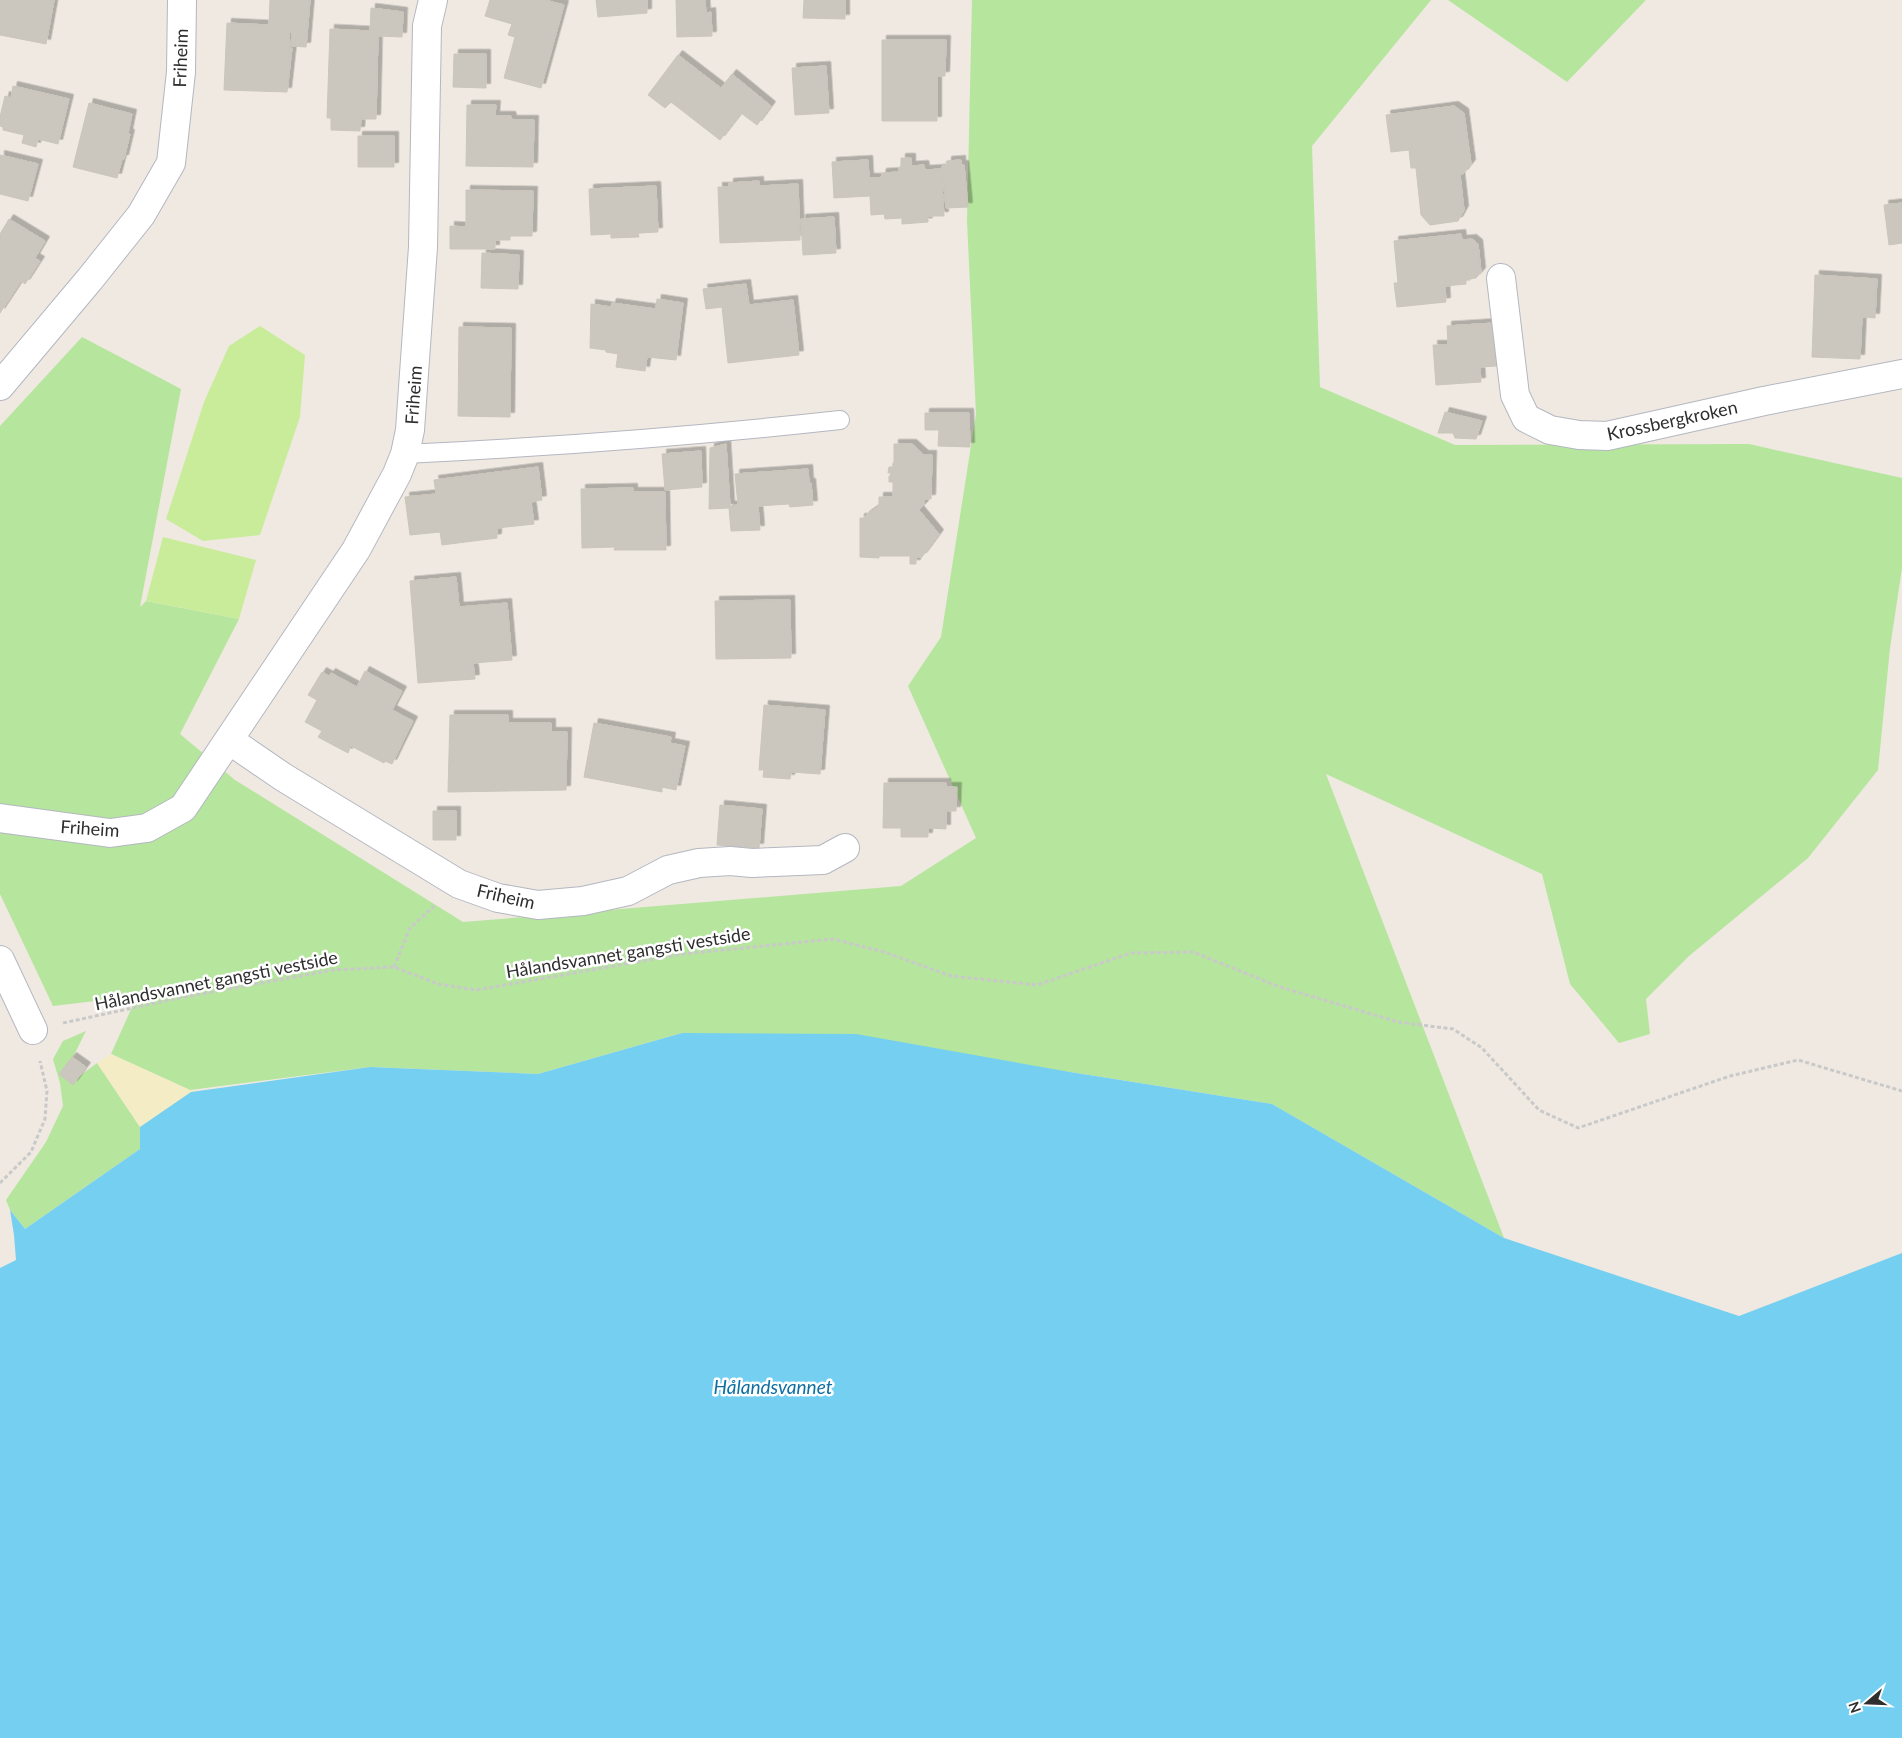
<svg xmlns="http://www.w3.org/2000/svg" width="1902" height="1738" font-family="Lato,sans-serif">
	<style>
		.green { fill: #b6e59e }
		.sand { fill: #f3ecc5 }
		.pitch { fill: #c9ec9a }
		.water { fill: #75cff0 }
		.building { fill: #cbc7bf; stroke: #cbc5ba; filter: url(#shadow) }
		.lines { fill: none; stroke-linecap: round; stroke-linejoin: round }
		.lane-casing { stroke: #b4b7c1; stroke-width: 20 }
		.street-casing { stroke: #b4b7c1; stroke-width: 30 }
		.path { stroke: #c9c9c9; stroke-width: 3; stroke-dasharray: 4 2.5; stroke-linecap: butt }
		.lane { stroke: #fff; stroke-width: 18 }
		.street { stroke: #fff; stroke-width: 28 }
		.labels { text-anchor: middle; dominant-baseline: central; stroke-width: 5; stroke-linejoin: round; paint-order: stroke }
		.street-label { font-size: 18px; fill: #2e2e2e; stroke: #fff }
		.water-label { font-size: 19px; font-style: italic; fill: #0d6fa3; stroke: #fff }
	</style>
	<defs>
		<filter id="shadow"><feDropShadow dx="4.5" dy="-4.5" stdDeviation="0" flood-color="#0004"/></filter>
	</defs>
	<rect width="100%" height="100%" fill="#efe9e1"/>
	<path class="green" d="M 972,0 L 1431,0 L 1312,146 L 1320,387 L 1455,445 L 1749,444 L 1902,478 L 1902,568 L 1890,648 L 1878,770 L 1808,858 L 1689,956 L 1646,999 L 1650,1034 L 1619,1043 L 1570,984 L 1542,874 L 1326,774 L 1504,1238 L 1272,1104 L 1070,1072 L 682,1033 L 538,1074 L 370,1067 L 190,1090 L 111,1054 L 137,996 L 53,1006 L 0,894 L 0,426 L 82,337 L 181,389 L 140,607 L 146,601 L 239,619 L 180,734 L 235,780 L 463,922 L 901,886 L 976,838 L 908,686 L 941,637 L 976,414 L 967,221 Z
		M 1448,0 L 1646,0 L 1567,82 Z
		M 86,1031 L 66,1071 L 77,1078 L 97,1063 L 140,1127 L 140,1149 L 25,1229 L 10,1210 L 6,1200 L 46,1142 L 63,1106 L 60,1083 L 53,1059 L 63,1041 Z"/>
	<path class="sand" d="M 111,1054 L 190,1090 L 227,1094 L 150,1148 L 140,1127 L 97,1063 Z"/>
	<path class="pitch" d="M 260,326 L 305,355 L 300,417 L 260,535 L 203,541 L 166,519 L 204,402 L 229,346 Z
		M 163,537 L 256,560 L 239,619 L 146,601 Z"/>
	<path class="water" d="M 682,1033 L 856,1034 L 1070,1072 L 1272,1104 L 1504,1238 L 1739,1316 L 1902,1253 L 1902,1738 L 0,1738 L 0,1268 L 16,1260 L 14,1235 L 10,1210 L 25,1229 L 140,1149 L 140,1127 L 191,1092 L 370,1067 L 538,1074 Z"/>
	<path class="building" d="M 0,0 L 54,0 L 46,44 L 0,35 Z
		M 270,0 L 310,0 L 306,47 L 291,46 L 292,32 L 289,32 L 289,48 L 292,48 L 287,92 L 224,90 L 227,23 L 269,25 Z
		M 490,0 L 545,0 L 564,5 L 541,88 L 504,78 L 515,37 L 508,35 L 512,24 L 485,16 Z
		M 596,0 L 647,0 L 647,13 L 598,17 Z
		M 676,0 L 705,0 L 706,13 L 711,12 L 712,36 L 677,37 Z
		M 804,0 L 845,0 L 845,19 L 803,18 Z
		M 371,8 L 403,12 L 402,37 L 378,36 L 376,119 L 361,119 L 360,131 L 331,130 L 331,118 L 327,118 L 330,29 L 370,31 Z
		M 882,40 L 946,40 L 945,76 L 937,76 L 937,121 L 882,121 Z
		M 454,54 L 486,54 L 486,88 L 453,87 Z
		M 678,55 L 721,88 L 732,74 L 771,106 L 757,125 L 741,113 L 720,140 L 671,102 L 665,108 L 648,95 Z
		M 826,66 L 829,113 L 795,115 L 792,68 Z
		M 13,86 L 69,99 L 58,144 L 38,139 L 36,147 L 22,143 L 24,135 L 3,130 L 3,127 L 0,126 L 0,117 L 5,96 L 11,98 Z
		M 89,103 L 132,114 L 128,134 L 130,134 L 124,159 L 122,159 L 117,178 L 73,167 Z
		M 467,105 L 496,105 L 495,116 L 511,116 L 512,120 L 534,120 L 533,167 L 466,166 Z
		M 1454,106 L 1464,113 L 1471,164 L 1463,174 L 1460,175 L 1464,210 L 1458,221 L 1430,225 L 1421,215 L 1416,168 L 1411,168 L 1409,150 L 1391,152 L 1386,115 Z
		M 358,136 L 394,136 L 394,167 L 358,167 Z
		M 0,155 L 38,164 L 28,201 L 0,194 Z
		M 901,158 L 911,158 L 911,166 L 924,165 L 925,170 L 941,169 L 944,216 L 928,216 L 928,222 L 902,224 L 902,218 L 885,219 L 884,214 L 871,215 L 869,178 L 881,178 L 882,173 L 899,172 L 899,167 L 901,167 Z
		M 868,160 L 870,196 L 834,198 L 832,162 Z
		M 961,160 L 961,165 L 964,165 L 968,207 L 946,208 L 942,166 L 947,166 L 947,161 Z
		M 759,181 L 759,186 L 798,184 L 800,240 L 720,243 L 718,187 L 729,187 L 729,183 Z
		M 656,186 L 658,232 L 638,233 L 639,237 L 611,238 L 611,234 L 591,235 L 589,189 Z
		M 466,190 L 533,191 L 532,236 L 510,236 L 510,240 L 495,240 L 495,249 L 450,249 L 450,226 L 466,227 Z
		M 1902,203 L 1902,243 L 1889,245 L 1884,205 Z
		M 834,217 L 836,253 L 803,255 L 801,219 Z
		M 9,219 L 45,241 L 35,258 L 40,261 L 25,284 L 21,281 L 0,313 L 0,234 Z
		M 1461,234 L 1462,240 L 1472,239 L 1478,244 L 1481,272 L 1476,278 L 1466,279 L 1466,284 L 1445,286 L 1446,302 L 1397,307 L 1394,283 L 1398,283 L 1394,241 Z
		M 482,253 L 519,255 L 518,289 L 481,288 Z
		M 1815,275 L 1877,279 L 1875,318 L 1862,317 L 1860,359 L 1812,357 Z
		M 746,284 L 749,305 L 793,300 L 799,355 L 728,363 L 722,307 L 706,309 L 703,289 Z
		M 657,299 L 683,303 L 676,360 L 647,357 L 645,371 L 616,367 L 618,354 L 606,352 L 606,350 L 590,348 L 591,304 L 611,307 L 612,303 L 656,309 Z
		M 1494,323 L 1497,366 L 1480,367 L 1481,382 L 1436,385 L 1433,345 L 1448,345 L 1447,326 Z
		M 459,327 L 511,328 L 510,417 L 458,416 Z
		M 1445,412 L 1482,421 L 1476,439 L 1455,438 L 1453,433 L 1438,433 Z
		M 925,413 L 969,413 L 970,447 L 938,446 L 939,430 L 925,430 Z
		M 726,444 L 730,506 L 738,505 L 735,474 L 808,469 L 809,483 L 811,483 L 813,505 L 790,507 L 789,504 L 758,506 L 760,530 L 731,531 L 729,508 L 709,509 L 710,448 Z
		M 894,444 L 912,444 L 924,455 L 932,455 L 931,499 L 924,499 L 924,505 L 919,510 L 939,534 L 922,557 L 916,557 L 916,564 L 910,564 L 910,556 L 879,556 L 879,558 L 860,557 L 860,518 L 865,518 L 865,516 L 879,506 L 879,497 L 893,497 L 893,482 L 889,482 L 889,476 L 890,476 L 891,473 L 888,473 L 889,467 L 894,467 Z
		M 701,451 L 702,487 L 665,490 L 662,454 Z
		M 538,467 L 542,500 L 531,502 L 534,524 L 497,528 L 497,538 L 442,545 L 440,532 L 410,535 L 405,497 L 436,494 L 434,480 Z
		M 633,488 L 633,492 L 665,492 L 666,550 L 614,550 L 615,547 L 582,548 L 581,489 Z
		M 456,577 L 459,607 L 507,603 L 512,660 L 473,663 L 475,679 L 418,683 L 410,581 Z
		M 790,600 L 791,658 L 716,659 L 715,601 Z
		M 365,671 L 402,691 L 392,710 L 413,721 L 392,764 L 385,761 L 384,763 L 351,746 L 348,753 L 318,737 L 322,731 L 305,722 L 317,700 L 308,695 L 322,672 L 329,676 L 331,673 L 357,687 Z
		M 764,705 L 825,710 L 820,774 L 791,772 L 790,779 L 763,777 L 764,770 L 759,770 Z
		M 450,715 L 508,715 L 508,723 L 551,723 L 551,732 L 567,732 L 566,790 L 448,792 Z
		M 594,723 L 671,737 L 670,743 L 685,746 L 676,790 L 662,787 L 662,792 L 584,777 Z
		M 884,783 L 946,783 L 946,787 L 957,787 L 956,811 L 946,811 L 946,829 L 928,828 L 928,837 L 901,837 L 901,828 L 883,828 Z
		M 720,805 L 762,809 L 759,848 L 717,845 Z
		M 433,811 L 456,811 L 456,840 L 433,840 Z
		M 72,1057 L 86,1067 L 73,1085 L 59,1074 Z"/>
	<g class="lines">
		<g class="lane-casing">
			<path id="lane" d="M 405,454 C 550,447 695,436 840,420"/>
		</g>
		<g class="street-casing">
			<path id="street" d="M 1501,278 L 1515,395 L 1526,418 L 1550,430 L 1579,435 L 1607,436 L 1764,401 L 1902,374
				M 0,386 L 90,279 L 141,215 L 171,163 L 181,72 L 182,0
				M 229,740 L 283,777 L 459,884 L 498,898 L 538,905 L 583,901 L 628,891 L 668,870 L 699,863 L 730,861 L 752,863 L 823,860 L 845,848
				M 0,818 L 110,833 L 147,828 L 183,808 L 356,550 L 397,474 L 405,454 L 410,430 L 423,247 L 427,26 L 433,0
				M 0,960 L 33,1030"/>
		</g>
		<path class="path" d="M 394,967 L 410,928 L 434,906
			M 63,1023 L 179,998 L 333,970 L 394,967 L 438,984 L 476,990 L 683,954 L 833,939 L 884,952 L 951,976 L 1037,985 L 1131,953 L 1193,952 L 1277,986 L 1398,1022 L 1453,1029 L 1482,1048 L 1539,1110 L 1578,1128 L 1730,1076 L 1798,1060 L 1902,1091
			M 0,1183 L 31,1152 L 45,1119 L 47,1091 L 40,1061"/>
		<use href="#lane" class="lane"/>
		<use href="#street" class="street"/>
	</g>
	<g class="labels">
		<g class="street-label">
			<text transform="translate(180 58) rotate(-88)">Friheim</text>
			<text transform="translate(413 395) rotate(-86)">Friheim</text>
			<text transform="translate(1672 420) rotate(-12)">Krossbergkroken</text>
			<text transform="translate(90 828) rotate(4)">Friheim</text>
			<text transform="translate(506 896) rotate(13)">Friheim</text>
			<text transform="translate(628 952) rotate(-9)">Hålandsvannet gangsti vestside</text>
			<text transform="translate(216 980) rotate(-11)">Hålandsvannet gangsti vestside</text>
		</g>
		<g class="water-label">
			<text x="773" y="1386">Hålandsvannet</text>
		</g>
	</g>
	<g transform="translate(1867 1703) rotate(251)" stroke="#ffffff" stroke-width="4" paint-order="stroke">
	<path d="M0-4L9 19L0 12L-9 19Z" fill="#2e2e2e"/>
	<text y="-8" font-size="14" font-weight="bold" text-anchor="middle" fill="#2e2e2e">N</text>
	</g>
</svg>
